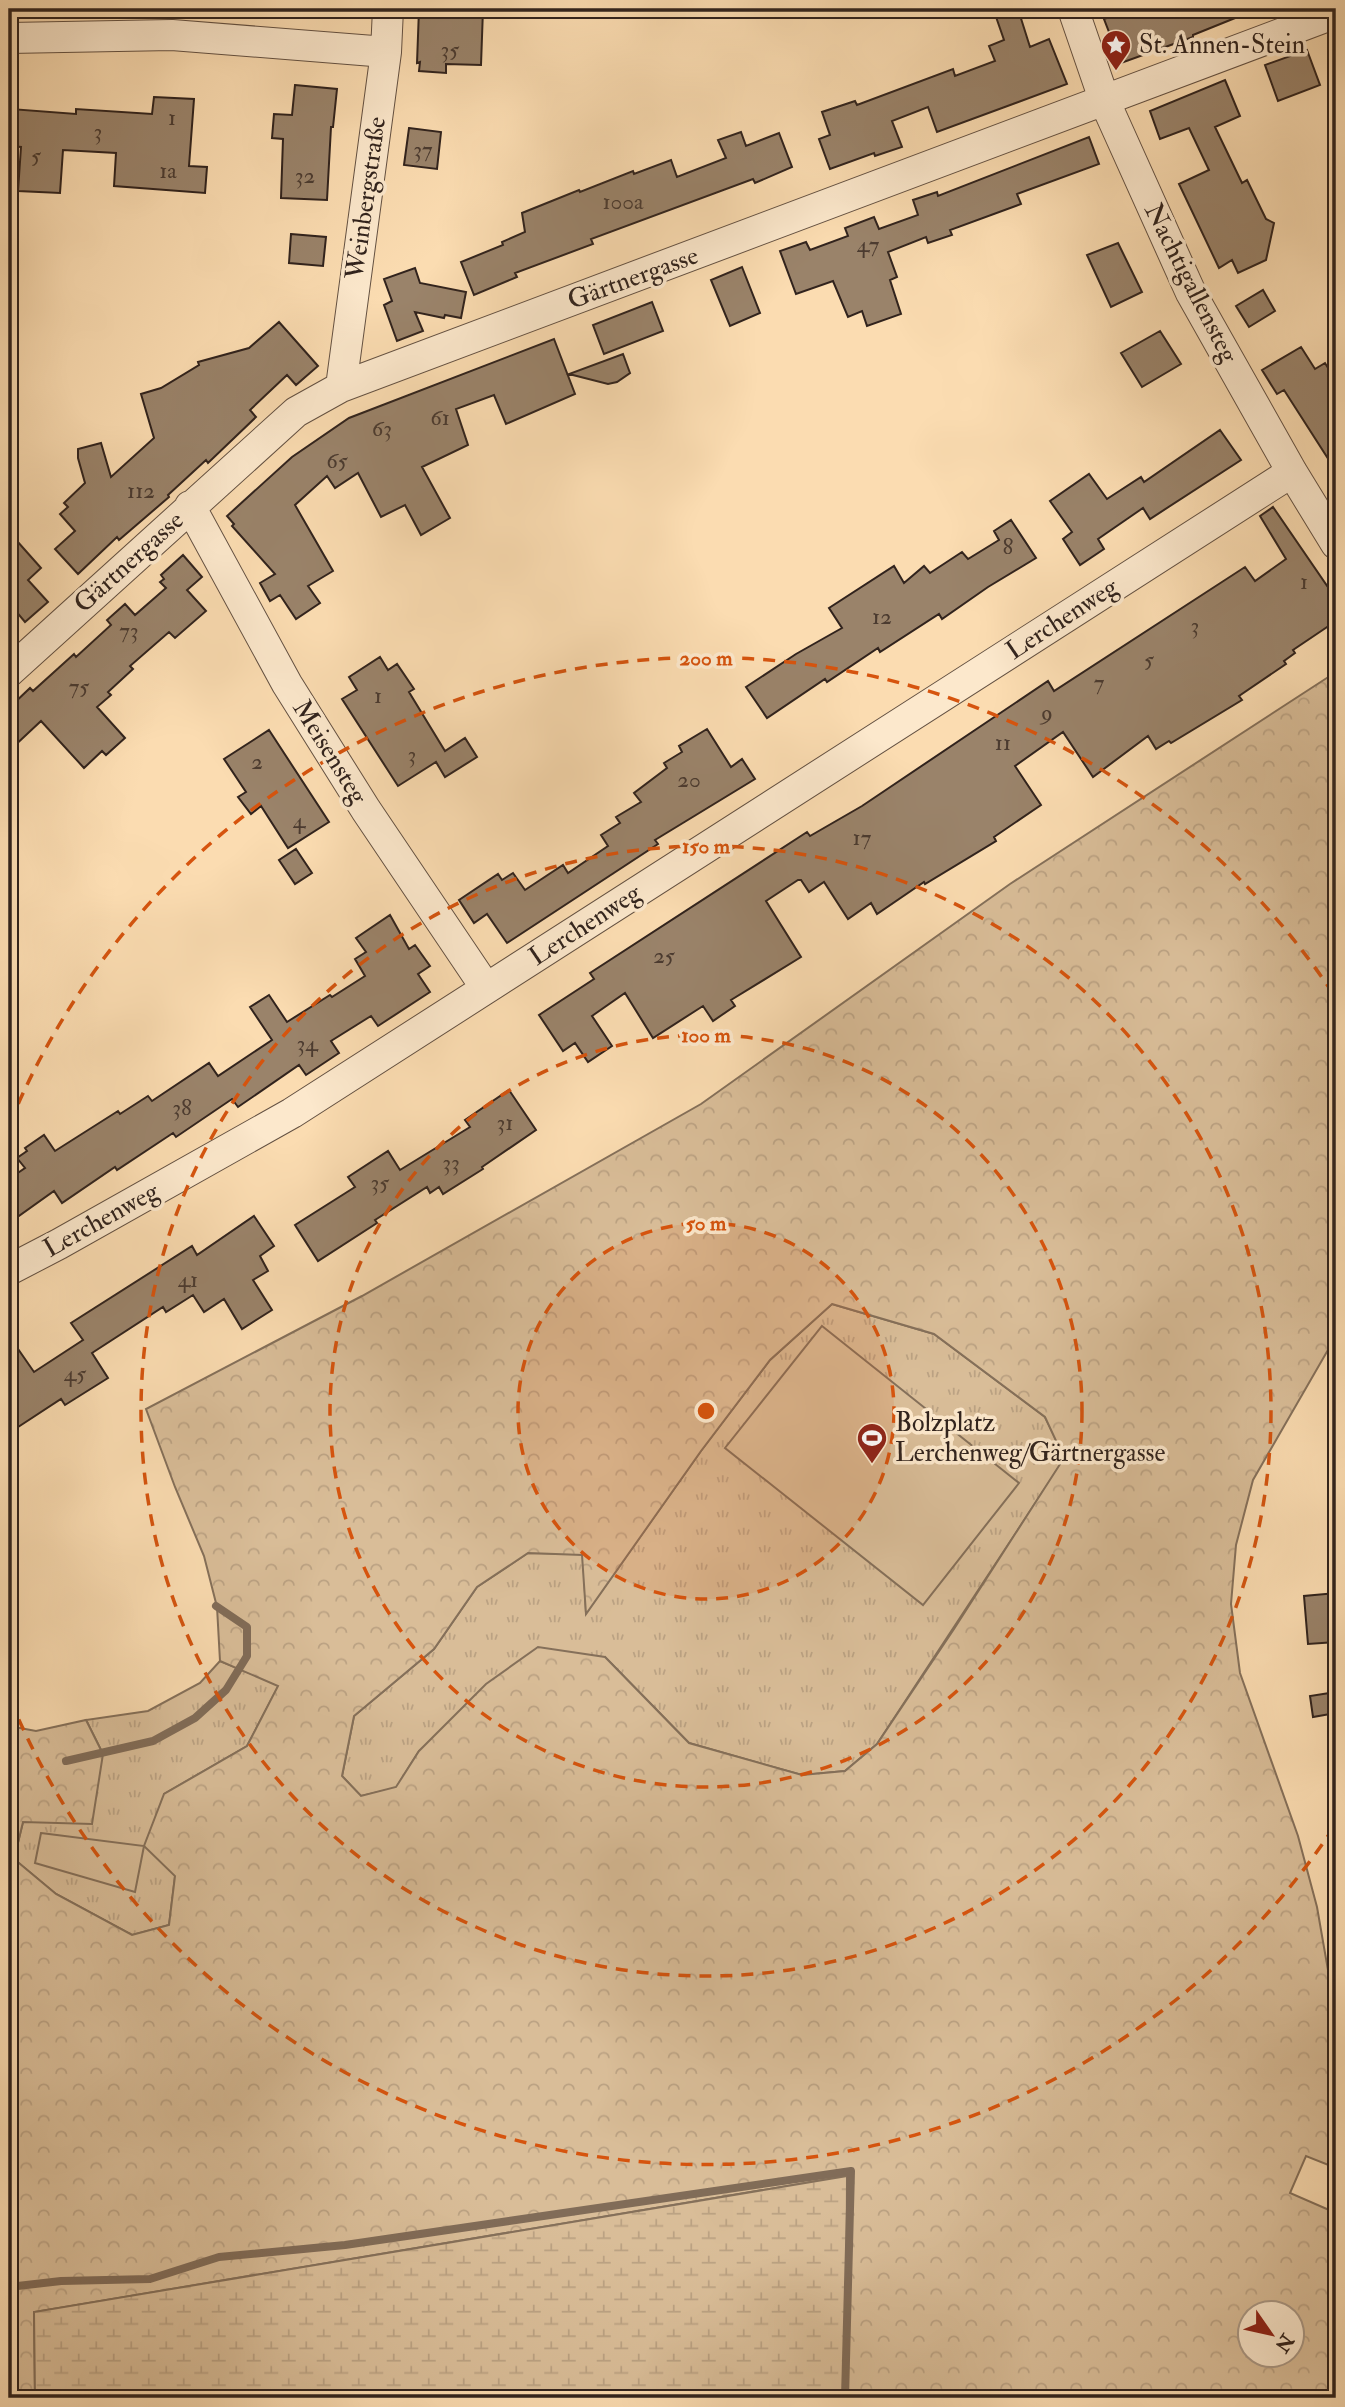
<svg xmlns="http://www.w3.org/2000/svg" width="1345" height="2407" font-family="'IM FELL Double Pica',serif">
	<style>
		.grass { fill: url(#grass-tufts); stroke: #85705a; stroke-width: 2 }
		.forest { fill: url(#forest-crowns); stroke: #85705a; stroke-width: 2; fill-rule: evenodd }
		.wetland { fill: url(#wetland-marsh); stroke: #85705a; stroke-width: 2 }
		.park { fill: #d9bd98; stroke: #85705a; stroke-width: 2 }
		.lines { fill: none; stroke-linecap: round; stroke-linejoin: round }
		.stream { stroke: #816c58; stroke-width: 8 }
		.building { fill: #9a836a; stroke: #31231d; stroke-width: 2 }
		.minor-casing { stroke: #645142; stroke-width: 32 }
		.minor { stroke: #fce8cc; stroke-width: 30 }
		.ring { fill: none; stroke: #d6540e; stroke-width: 3.5; stroke-dasharray: 12 9 }
		.labels { text-anchor: middle; dominant-baseline: central; stroke-width: 7; stroke-linejoin: round; paint-order: stroke }
		.number-label { font-size: 23px; fill: #4b3b30 }
		.poi-label { font-size: 26px; fill: #31231d; stroke: #fce8cc; text-anchor: start }
		.street-label { font-size: 26px; fill: #31231d; stroke: #fce8cc }
		.centre { fill: #d6540e; stroke: #fce8cc; stroke-width: 3.5 }
		.ring-label { font-size: 21px; text-anchor: middle; font-weight: bold; fill: #d6540e; stroke: #fce8cc; stroke-width: 7; stroke-linejoin: round; paint-order: stroke }
	</style>
	<defs>
		<pattern id="grass-tufts" width="24" height="20" patternUnits="userSpaceOnUse" patternTransform="scale(1.75)"><rect width="24" height="20" fill="#d9bd98"/><path d="M3 7l-1-3M5 7V3M7 7l1-3M15 17l-1-3M17 17v-4M19 17l1-3" fill="none" stroke="#bba283"/></pattern>
		<pattern id="forest-crowns" width="20" height="18" patternUnits="userSpaceOnUse" patternTransform="scale(1.75)"><rect width="20" height="18" fill="#d9bd98"/><path d="M2 6a3 3 0 1 1 6 0M12 15a3 3 0 1 1 6 0" fill="none" stroke="#bba283"/></pattern>
		<pattern id="wetland-marsh" width="20" height="14" patternUnits="userSpaceOnUse" patternTransform="scale(1.75)"><rect width="20" height="14" fill="#d9bd98"/><path d="M1 5h8M5 5V1M11 12h8M15 12V8" fill="none" stroke="#bba283"/></pattern>
	</defs>
	<rect width="100%" height="100%" fill="#fbdcb1"/>
	<filter id="stains"><feTurbulence type="fractalNoise" baseFrequency=".00286" numOctaves="4"/><feColorMatrix values="0 0 0 0 .2 0 0 0 0 .09 0 0 0 0 .02 0 0 0 .5 -.17"/></filter>
	<radialGradient id="worn" r=".72"><stop offset=".6" stop-color="#630" stop-opacity="0"/><stop offset="1" stop-color="#630" stop-opacity=".3"/></radialGradient>
	<path class="grass" d="M 832,1304 L 934,1334 L 1045,1417 L 1065,1458 L 877,1744 L 845,1771 L 802,1775 L 689,1743 L 605,1657 L 419,1751 L 396,1788 L 361,1796 L 342,1776 L 354,1716 L 434,1649 L 477,1587 L 528,1553 L 583,1554 L 586,1613 L 701,1451 L 770,1360 Z
		M 220,1661 L 279,1685 L 247,1746 L 164,1794 L 175,1876 L 169,1925 L 132,1935 L 56,1894 L 14,1859 L 23,1822 L 103,1754 L 86,1720 L 148,1711 L 200,1683 Z"/>
	<path class="forest" d="M 1336,672 L 1334,798 L 1336,800 L 1336,1336 L 1253,1480 L 1236,1545 L 1231,1604 L 1240,1673 L 1298,1836 L 1317,1907 L 1336,2016 L 1336,2168 L 1306,2156 L 1290,2193 L 1336,2213 L 1336,2398 L 846,2398 L 847,2176 L 34,2312 L 35,2398 L 9,2398 L 9,1726 L 36,1731 L 86,1720 L 103,1754 L 92,1824 L 23,1822 L 14,1859 L 56,1894 L 132,1935 L 169,1925 L 175,1876 L 144,1846 L 164,1794 L 247,1746 L 278,1686 L 220,1661 L 217,1607 L 204,1556 L 175,1487 L 146,1409 L 362,1296 L 701,1104 L 1010,884 ZM 832,1304 L 934,1334 L 1045,1417 L 1064,1458 L 954,1629 L 877,1744 L 845,1771 L 802,1775 L 689,1743 L 605,1657 L 538,1647 L 486,1684 L 419,1751 L 396,1787 L 361,1796 L 342,1776 L 354,1716 L 434,1649 L 477,1587 L 528,1553 L 582,1555 L 586,1614 L 701,1451 L 770,1360 ZM 1250,2312 L 1292,2312 L 1292,2354 L 1250,2354 Z"/>
	<path class="wetland" d="M 847,2176 L 846,2398 L 35,2398 L 34,2312 Z"/>
	<path class="park" d="M 822,1326 L 1019,1483 L 923,1605 L 725,1448 Z
		M 41,1833 L 144,1846 L 135,1892 L 35,1863 Z"/>
	<g class="lines">
		<path class="stream" d="M 66,1761 L 153,1741 L 195,1718 L 226,1690 L 247,1656 L 247,1627 L 216,1606
			M 9,2287 L 61,2281 L 150,2279 L 219,2257 L 345,2245 L 851,2171 L 845,2398"/>
	</g>
	<path class="building" d="M 419,9 L 483,9 L 481,65 L 446,64 L 446,73 L 419,71 L 420,62 L 417,63 Z
		M 1012,9 L 1018,9 L 1030,47 L 1049,39 L 1067,84 L 937,132 L 928,107 L 892,121 L 902,147 L 875,156 L 874,153 L 830,169 L 819,139 L 830,135 L 822,112 L 855,101 L 857,105 L 953,69 L 955,76 L 995,61 L 989,46 L 1004,40 L 995,14 Z
		M 1130,9 L 1255,9 L 1255,10 L 1193,35 L 1193,37 L 1121,63 L 1104,19 Z
		M 1307,50 L 1320,85 L 1278,101 L 1265,65 Z
		M 1225,80 L 1240,116 L 1215,127 L 1242,183 L 1247,180 L 1266,219 L 1274,223 L 1266,260 L 1238,273 L 1232,260 L 1219,268 L 1179,184 L 1209,170 L 1189,128 L 1160,139 L 1150,111 Z
		M 295,85 L 337,89 L 333,127 L 331,127 L 327,200 L 281,198 L 283,139 L 272,138 L 274,114 L 292,115 Z
		M 154,97 L 194,99 L 189,166 L 207,167 L 205,193 L 114,186 L 116,153 L 63,150 L 60,193 L 18,191 L 21,147 L 9,146 L 11,109 L 76,114 L 76,109 L 152,114 Z
		M 409,128 L 441,132 L 437,169 L 404,165 Z
		M 741,132 L 746,146 L 779,133 L 792,167 L 755,183 L 753,179 L 591,239 L 593,244 L 515,273 L 517,277 L 474,295 L 461,262 L 503,245 L 502,242 L 525,232 L 522,213 L 579,190 L 580,192 L 633,171 L 634,174 L 671,160 L 677,177 L 726,158 L 718,140 Z
		M 1089,137 L 1099,164 L 1017,194 L 1021,204 L 950,230 L 952,235 L 928,243 L 926,237 L 888,252 L 897,277 L 890,280 L 901,314 L 867,326 L 862,311 L 848,317 L 833,281 L 796,294 L 780,251 L 806,242 L 810,250 L 848,236 L 845,228 L 874,217 L 879,229 L 918,215 L 913,200 L 937,192 L 938,196 Z
		M 291,234 L 326,237 L 323,266 L 289,263 Z
		M 1118,243 L 1142,292 L 1111,307 L 1087,255 Z
		M 742,267 L 760,313 L 730,326 L 711,280 Z
		M 415,268 L 420,283 L 466,292 L 461,318 L 445,315 L 444,318 L 415,312 L 423,331 L 397,341 L 384,305 L 392,301 L 384,279 Z
		M 1263,290 L 1275,311 L 1249,327 L 1236,306 Z
		M 652,302 L 663,331 L 604,354 L 593,325 Z
		M 279,322 L 318,366 L 296,385 L 287,375 L 250,410 L 256,417 L 208,463 L 206,460 L 168,495 L 169,497 L 119,540 L 117,537 L 78,574 L 55,549 L 75,531 L 60,514 L 68,507 L 64,503 L 85,483 L 78,458 L 78,449 L 101,443 L 111,477 L 154,438 L 141,394 L 161,388 L 199,365 L 198,362 L 249,348 Z
		M 1160,331 L 1181,364 L 1142,387 L 1121,353 Z
		M 554,339 L 575,394 L 506,424 L 494,395 L 456,409 L 468,445 L 422,467 L 450,518 L 421,535 L 405,505 L 381,517 L 358,473 L 335,488 L 327,476 L 295,505 L 333,571 L 308,586 L 320,603 L 296,619 L 280,595 L 270,601 L 260,583 L 275,574 L 232,526 L 234,524 L 227,516 L 292,457 L 349,418 Z
		M 1301,347 L 1315,369 L 1325,363 L 1336,381 L 1336,471 L 1284,390 L 1277,394 L 1262,370 Z
		M 623,354 L 630,373 L 617,382 L 608,384 L 569,374 Z
		M 1220,430 L 1241,460 L 1150,519 L 1143,508 L 1098,539 L 1104,549 L 1080,565 L 1063,539 L 1072,532 L 1050,501 L 1089,474 L 1107,499 L 1141,477 L 1144,482 Z
		M 1273,507 L 1334,596 L 1329,599 L 1336,610 L 1336,621 L 1293,650 L 1295,653 L 1284,661 L 1286,664 L 1239,696 L 1242,700 L 1171,743 L 1169,741 L 1156,749 L 1148,736 L 1093,777 L 1063,732 L 1015,766 L 1041,805 L 994,837 L 996,841 L 925,884 L 924,882 L 877,914 L 871,903 L 848,919 L 824,882 L 809,892 L 801,880 L 798,880 L 766,901 L 801,957 L 731,1000 L 735,1006 L 713,1021 L 703,1006 L 653,1038 L 625,993 L 592,1016 L 612,1046 L 588,1062 L 575,1043 L 563,1051 L 539,1015 L 594,979 L 590,973 L 807,832 L 810,836 L 862,806 L 1048,681 L 1054,691 L 1245,567 L 1255,581 L 1286,559 L 1260,516 Z
		M 1011,520 L 1036,558 L 988,587 L 942,619 L 939,614 L 880,652 L 878,648 L 827,682 L 825,679 L 767,718 L 746,687 L 796,654 L 842,628 L 829,608 L 894,566 L 904,583 L 924,566 L 930,573 L 962,552 L 968,559 L 999,540 L 994,531 Z
		M 9,532 L 41,568 L 28,580 L 48,602 L 25,622 L 9,603 Z
		M 183,555 L 202,577 L 187,590 L 206,611 L 175,638 L 169,632 L 130,666 L 133,669 L 108,692 L 111,695 L 97,707 L 125,738 L 106,755 L 102,751 L 84,768 L 41,721 L 9,751 L 9,708 L 30,688 L 33,691 L 74,654 L 76,657 L 111,625 L 107,620 L 125,604 L 135,615 L 166,588 L 160,582 L 164,579 L 161,575 Z
		M 380,657 L 388,670 L 397,664 L 414,689 L 409,692 L 445,751 L 465,738 L 477,757 L 445,777 L 436,762 L 398,786 L 342,699 L 357,690 L 349,677 Z
		M 707,729 L 731,767 L 742,759 L 755,779 L 655,840 L 658,844 L 507,943 L 487,914 L 474,923 L 459,900 L 498,874 L 502,880 L 513,873 L 525,890 L 563,865 L 568,873 L 608,846 L 601,835 L 620,823 L 616,817 L 641,802 L 634,793 L 667,768 L 664,763 L 682,752 L 679,746 Z
		M 269,730 L 329,822 L 288,848 L 261,806 L 251,814 L 238,797 L 246,792 L 224,759 Z
		M 296,849 L 312,873 L 295,884 L 279,860 Z
		M 390,915 L 409,949 L 415,945 L 430,966 L 418,974 L 430,992 L 378,1026 L 371,1016 L 331,1041 L 339,1053 L 306,1075 L 299,1065 L 238,1107 L 232,1099 L 176,1137 L 173,1133 L 117,1170 L 115,1167 L 62,1203 L 54,1191 L 9,1223 L 9,1179 L 25,1168 L 17,1158 L 27,1151 L 25,1148 L 44,1135 L 55,1151 L 118,1111 L 120,1114 L 148,1096 L 152,1101 L 209,1063 L 218,1076 L 272,1040 L 250,1007 L 269,995 L 287,1022 L 330,995 L 332,997 L 365,976 L 355,959 L 366,952 L 356,938 Z
		M 509,1090 L 536,1130 L 482,1167 L 483,1169 L 443,1194 L 439,1187 L 430,1193 L 427,1187 L 375,1220 L 377,1223 L 318,1261 L 295,1225 L 355,1187 L 348,1177 L 388,1151 L 400,1170 L 470,1127 L 465,1120 Z
		M 254,1216 L 274,1246 L 260,1256 L 268,1271 L 253,1280 L 272,1310 L 242,1329 L 224,1299 L 204,1312 L 193,1295 L 166,1312 L 163,1307 L 92,1353 L 108,1378 L 65,1405 L 61,1399 L 9,1433 L 9,1336 L 34,1372 L 83,1340 L 71,1323 L 192,1246 L 197,1255 Z
		M 1336,1593 L 1336,1642 L 1308,1644 L 1304,1596 Z
		M 1336,1692 L 1336,1713 L 1313,1717 L 1310,1696 Z"/>
	<g class="lines">
		<g class="minor-casing">
			<path id="minor" d="M 1073,9 L 1105,102 L 1191,293 L 1292,472 L 1336,544
				M 9,38 L 172,35 L 386,52
				M 341,387 L 386,52 L 388,9
				M 190,506 L 287,684 L 366,810 L 486,988
				M 9,672 L 296,412 L 341,387 L 1336,13
				M 9,1270 L 59,1244 L 292,1113 L 1292,472"/>
		</g>
		<use href="#minor" class="minor"/>
	</g>
	<circle cx="706" cy="1411" r="188" fill="#d6540e" fill-opacity=".12"/>
	<g class="ring">
		<circle cx="706" cy="1411" r="188"/>
		<circle cx="706" cy="1411" r="376"/>
		<circle cx="706" cy="1411" r="565"/>
		<path d="M1334 1827A753 753 0 0 1 10 1699M10 1123A753 753 0 0 1 1334 995"/>
	</g>
	<defs>
		<g id="sight-pin" transform="scale(1.575)"><path d="M0 17L-7.5 6A9.5 9.5 0 1 1 7.5 6Z" fill="#8f2418" stroke="#fce8cc"/><path d="M0-6L1.8-2.2L6-1.7L2.9 1.2L3.7 5.4L0 3.3L-3.7 5.4L-2.9 1.2L-6-1.7L-1.8-2.2Z" fill="#fff"/></g>
		<g id="stadium-pin" transform="scale(1.575)"><path d="M0 17L-7.5 6A9.5 9.5 0 1 1 7.5 6Z" fill="#8f2418" stroke="#fce8cc"/><path d="M0-5a6.5 5 0 1 0 0 10a6.5 5 0 1 0 0-10ZM-3.5-1.8h7v3.6h-7Z" fill="#fff"/></g>
	</defs>
	<g fill-rule="evenodd">
		<use href="#sight-pin" x="1116" y="45"/>
		<use href="#stadium-pin" x="872" y="1438"/>
	</g>
	<g class="labels">
		<g class="number-label">
			<text x="450" y="49">35</text>
			<text x="172" y="117">1</text>
			<text x="98" y="131">3</text>
			<text x="423" y="149">37</text>
			<text x="36" y="155">5</text>
			<text x="168" y="170">1a</text>
			<text x="305" y="175">32</text>
			<text x="623" y="201">100a</text>
			<text x="868" y="244">47</text>
			<text x="440" y="417">61</text>
			<text x="382" y="428">63</text>
			<text x="337" y="460">65</text>
			<text x="141" y="490">112</text>
			<text x="1008" y="546">8</text>
			<text x="1304" y="581">1</text>
			<text x="882" y="616">12</text>
			<text x="1195" y="625">3</text>
			<text x="129" y="630">73</text>
			<text x="1149" y="659">5</text>
			<text x="1099" y="682">7</text>
			<text x="79" y="686">75</text>
			<text x="378" y="695">1</text>
			<text x="1047" y="712">9</text>
			<text x="1003" y="742">11</text>
			<text x="412" y="754">3</text>
			<text x="257" y="761">2</text>
			<text x="689" y="779">20</text>
			<text x="299" y="820">4</text>
			<text x="862" y="837">17</text>
			<text x="664" y="955">25</text>
			<text x="307" y="1043">34</text>
			<text x="182" y="1107">38</text>
			<text x="505" y="1122">31</text>
			<text x="451" y="1162">33</text>
			<text x="380" y="1182">35</text>
			<text x="188" y="1279">41</text>
			<text x="75" y="1373">45</text>
		</g>
		<g class="poi-label">
			<text x="1139" y="45">St. Annen-Stein</text>
			<text x="895" y="1423">Bolzplatz<tspan x="895" dy="30">Lerchenweg/Gärtnergasse</tspan></text>
		</g>
		<g class="street-label">
			<text transform="translate(366 198) rotate(-82)">Weinbergstraße</text>
			<text transform="translate(633 278) rotate(-20)">Gärtnergasse</text>
			<text transform="translate(1191 283) rotate(63)">Nachtigallensteg</text>
			<text transform="translate(129 562) rotate(-42)">Gärtnergasse</text>
			<text transform="translate(1062 619) rotate(-33)">Lerchenweg</text>
			<text transform="translate(330 752) rotate(58)">Meisensteg</text>
			<text transform="translate(585 925) rotate(-33)">Lerchenweg</text>
			<text transform="translate(101 1220) rotate(-29)">Lerchenweg</text>
		</g>
	</g>
	<circle cx="706" cy="1411" r="10" class="centre"/>
	<g class="ring-label">
		<text x="706" y="665">200 m</text>
		<text x="706" y="853">150 m</text>
		<text x="706" y="1042">100 m</text>
		<text x="706" y="1230">50 m</text>
	</g>
	<rect width="1345" height="2407" fill="none" stroke="#fbdcb1" stroke-width="35"/>
	<rect x="10" y="10" width="1324" height="2386" fill="none" stroke="#31231d" stroke-width="3.5"/>
	<rect x="18" y="18" width="1310" height="2372" fill="none" stroke="#31231d" stroke-width="2"/>
	<g transform="translate(1271 2334) rotate(124)"><circle r="33" fill="#fce8cc" stroke="#ab9986" stroke-width="2"/>
	<path d="M0-5L12 26L0 18L-12 26Z" fill="#8f2418"/>
	<text y="-10" font-size="19" font-weight="bold" text-anchor="middle" fill="#31231d">N</text>
	</g>
	<rect width="100%" height="100%" filter="url(#stains)"/>
	<rect width="100%" height="100%" fill="url(#worn)"/>
</svg>
